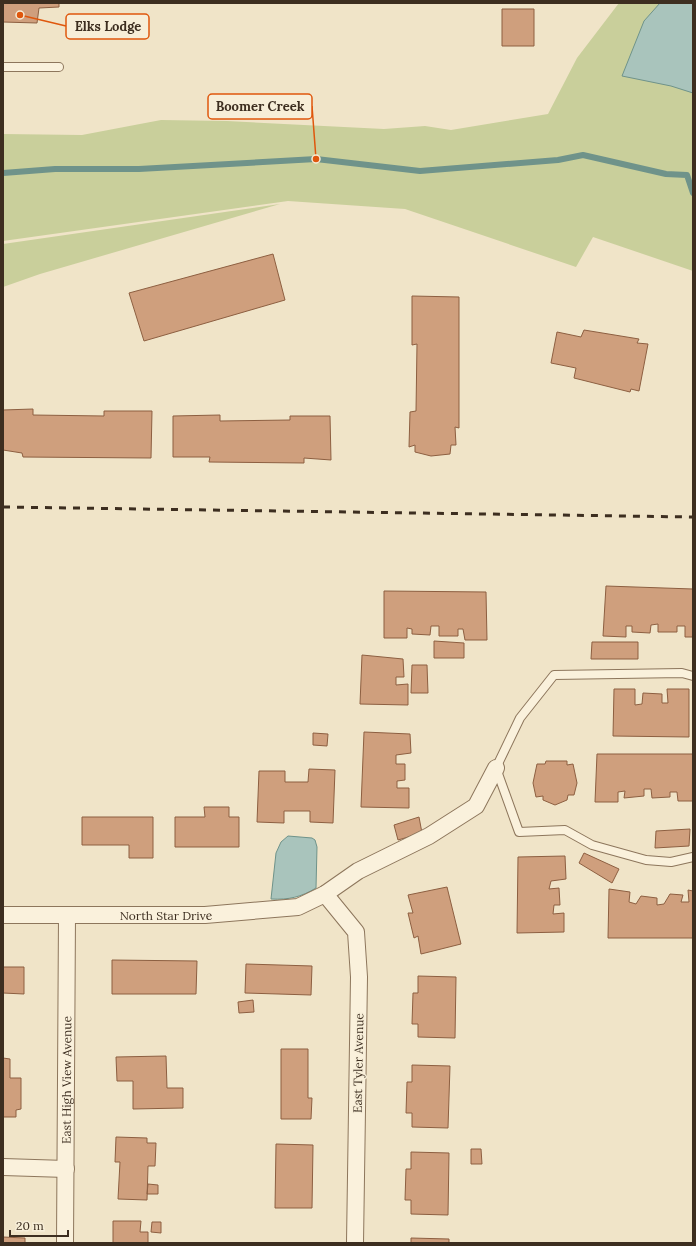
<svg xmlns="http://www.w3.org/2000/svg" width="696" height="1246" font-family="Lora,serif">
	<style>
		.green { fill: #c9cf9b }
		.water { fill: #a9c4bc; stroke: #6f938a }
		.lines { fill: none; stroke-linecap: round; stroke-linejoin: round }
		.stream { stroke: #6f938a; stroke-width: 6 }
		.building { fill: #cf9f7d; stroke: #8d5f41 }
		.lane-casing { stroke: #8d765c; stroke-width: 10 }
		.street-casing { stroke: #8d765c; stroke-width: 18 }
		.lane { stroke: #faf1dc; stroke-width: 8 }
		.street { stroke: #faf1dc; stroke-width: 16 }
		.rail { stroke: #3d2e20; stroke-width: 3; stroke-dasharray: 7 7; stroke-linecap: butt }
		.labels { text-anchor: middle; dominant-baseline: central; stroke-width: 3; stroke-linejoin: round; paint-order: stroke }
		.street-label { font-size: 12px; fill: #3d2e20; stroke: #f7eed8 }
		.leader { fill: none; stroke: #df570d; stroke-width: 1.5 }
		.callout-dot { fill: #df570d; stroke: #f7eed8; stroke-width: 1.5 }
		.callout { fill: #f7eed8; stroke: #df570d; stroke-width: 1.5 }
		.callout-label { font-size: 13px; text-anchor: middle; font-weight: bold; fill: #3d2e20 }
	</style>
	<rect width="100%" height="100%" fill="#f0e4c8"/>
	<path class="green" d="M 619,3 L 693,3 L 693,271 L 593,237 L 576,267 L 405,209 L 288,201 L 3,241 L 3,134 L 82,135 L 161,120 L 227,121 L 384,129 L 425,126 L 451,130 L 548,114 L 577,58 Z
		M 280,204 L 40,274 L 3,287 L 3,244 Z"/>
	<path class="water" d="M 660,3 L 693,3 L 693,93 L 671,86 L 622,76 L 644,21 Z
		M 288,836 L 312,838 L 315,840 L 317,847 L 316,888 C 301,897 289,900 271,899 L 276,853 L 281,842 Z"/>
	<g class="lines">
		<path class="stream" d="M 3,173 L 55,169 L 139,169 L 316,159 L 420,171 L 558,160 L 583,155 L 666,174 L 687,175 L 693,193"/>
	</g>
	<path class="building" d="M 3,3 L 59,3 L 59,7 L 39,8 L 37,23 L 3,22 Z
		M 502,9 L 534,9 L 534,46 L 502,46 Z
		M 273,254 L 285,300 L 144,341 L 129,293 Z
		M 412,296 L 459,297 L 459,428 L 455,427 L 456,445 L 451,445 L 450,454 L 431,456 L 415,452 L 415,445 L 409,447 L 410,412 L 416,411 L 417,344 L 412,345 Z
		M 584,330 L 639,339 L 637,343 L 648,344 L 639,391 L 631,389 L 630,392 L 574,378 L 576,368 L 551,363 L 557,332 L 581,337 Z
		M 33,409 L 33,415 L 104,416 L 104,411 L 152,411 L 151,458 L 23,457 L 22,453 L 3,450 L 3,410 Z
		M 220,415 L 220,421 L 290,420 L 290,416 L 330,416 L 331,460 L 304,458 L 304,463 L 209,462 L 210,457 L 173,457 L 173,416 Z
		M 606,586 L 693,589 L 693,637 L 685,637 L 685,626 L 677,626 L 677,632 L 658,632 L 658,624 L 651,625 L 650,633 L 632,632 L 632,626 L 626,626 L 626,637 L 603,636 Z
		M 384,591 L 486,592 L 487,640 L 465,640 L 463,629 L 458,629 L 458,636 L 439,636 L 439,626 L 431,626 L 430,635 L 412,634 L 412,629 L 407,628 L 407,638 L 384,638 Z
		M 434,641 L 464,643 L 464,658 L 434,658 Z
		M 592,642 L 638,642 L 638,659 L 591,659 Z
		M 362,655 L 403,659 L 404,677 L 396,677 L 396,685 L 408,684 L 408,705 L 360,704 Z
		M 412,665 L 427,665 L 428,693 L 411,693 Z
		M 614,689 L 635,689 L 635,705 L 642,704 L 643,693 L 662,694 L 662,703 L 668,703 L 667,689 L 689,689 L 689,737 L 613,736 Z
		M 364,732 L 410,734 L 411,753 L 396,755 L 396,764 L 405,764 L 405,780 L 397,781 L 397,788 L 409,788 L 409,808 L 361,807 Z
		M 313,733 L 328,734 L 327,746 L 313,745 Z
		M 597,754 L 693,754 L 693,801 L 678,801 L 677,792 L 670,792 L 670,797 L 652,798 L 651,789 L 644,789 L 644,796 L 624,798 L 625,791 L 618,792 L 618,802 L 595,802 Z
		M 546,761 L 567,761 L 567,765 L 573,764 L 577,783 L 574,795 L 568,795 L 567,800 L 555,805 L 543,800 L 543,796 L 536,797 L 533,783 L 537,764 L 545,764 Z
		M 309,769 L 335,770 L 333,823 L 310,822 L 310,811 L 284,811 L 284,823 L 257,822 L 259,771 L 285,771 L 285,782 L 308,782 Z
		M 204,807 L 229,807 L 229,817 L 239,817 L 239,847 L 175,847 L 175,817 L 205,817 Z
		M 82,817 L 153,817 L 153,858 L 129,858 L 129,845 L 82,845 Z
		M 419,817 L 422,833 L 398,840 L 394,825 Z
		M 690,829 L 689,846 L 655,848 L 656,831 Z
		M 584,853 L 619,869 L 612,883 L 579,863 Z
		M 565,856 L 566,879 L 551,881 L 549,889 L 559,888 L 560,905 L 554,905 L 553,914 L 564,913 L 564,932 L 517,933 L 518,857 Z
		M 447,887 L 461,944 L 421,954 L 418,936 L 414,938 L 408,913 L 413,913 L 408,895 Z
		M 609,889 L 630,892 L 629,902 L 636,904 L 641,896 L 657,898 L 657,905 L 664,904 L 670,894 L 683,895 L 681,902 L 689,902 L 688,890 L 693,891 L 693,938 L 608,938 Z
		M 112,960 L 197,961 L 196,994 L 112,994 Z
		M 246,964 L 312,966 L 311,995 L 245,993 Z
		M 3,967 L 24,967 L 24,994 L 3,993 Z
		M 418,976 L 456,977 L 455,1038 L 418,1037 L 418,1024 L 412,1024 L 413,993 L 418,993 Z
		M 253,1000 L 254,1012 L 239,1013 L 238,1002 Z
		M 281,1049 L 308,1049 L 308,1098 L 312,1098 L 311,1119 L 281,1119 Z
		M 166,1056 L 167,1088 L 183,1088 L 183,1108 L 133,1109 L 133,1081 L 117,1081 L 116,1057 Z
		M 3,1058 L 10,1059 L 10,1078 L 21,1078 L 21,1109 L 16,1110 L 16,1117 L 3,1117 Z
		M 412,1065 L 450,1066 L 448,1128 L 412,1127 L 412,1113 L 406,1113 L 407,1082 L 412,1082 Z
		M 116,1137 L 147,1138 L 147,1143 L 156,1143 L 155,1166 L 148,1166 L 147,1200 L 118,1199 L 120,1162 L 115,1162 Z
		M 276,1144 L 313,1145 L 312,1208 L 275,1208 Z
		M 471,1149 L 481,1149 L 482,1164 L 471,1164 Z
		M 411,1152 L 449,1153 L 448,1215 L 411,1214 L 411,1200 L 405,1200 L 406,1169 L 411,1169 Z
		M 148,1184 L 158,1185 L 158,1194 L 147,1194 Z
		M 113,1221 L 141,1221 L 140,1232 L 148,1232 L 148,1243 L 113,1243 Z
		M 152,1222 L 161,1222 L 161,1233 L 151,1232 Z
		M 3,1237 L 25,1238 L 25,1243 L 3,1243 Z
		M 411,1238 L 449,1239 L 449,1243 L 411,1243 Z"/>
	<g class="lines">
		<g class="lane-casing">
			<path id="lane" d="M 3,67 L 59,67
				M 693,676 L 682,673 L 554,675 L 520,718 L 496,768 L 519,832 L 565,830 L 592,845 L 646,860 L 671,862 L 693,857"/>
		</g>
		<g class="street-casing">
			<g id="street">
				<path d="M 325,894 L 356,932 L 359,977 L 355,1243"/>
				<path id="s1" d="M 3,915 L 205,915 L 298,907 L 325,894 L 358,871 L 429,836 L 476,806 L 496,768"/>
				<path d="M 3,1167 L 66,1169"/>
				<path id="s2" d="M 65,1243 L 67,916"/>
			</g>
		</g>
		<use href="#lane" class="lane"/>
		<use href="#street" class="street"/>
		<path class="rail" d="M 3,507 L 693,517"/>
	</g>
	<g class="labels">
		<g class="street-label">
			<text stroke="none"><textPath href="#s1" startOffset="163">North Star Drive</textPath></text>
			<text transform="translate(358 1063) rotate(-89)">East Tyler Avenue</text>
			<text stroke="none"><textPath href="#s2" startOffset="163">East High View Avenue</textPath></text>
		</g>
	</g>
	<path class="leader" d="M20 15L66 26M316 159L312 106"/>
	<g class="callout-dot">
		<circle cx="20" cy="15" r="4"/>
		<circle cx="316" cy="159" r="4"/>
	</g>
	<g class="callout">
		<rect x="66" y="14" width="83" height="25" rx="4"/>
		<rect x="208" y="94" width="104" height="25" rx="4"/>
	</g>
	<g class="callout-label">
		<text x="108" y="31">Elks Lodge</text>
		<text x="260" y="111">Boomer Creek</text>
	</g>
	<rect width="696" height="1246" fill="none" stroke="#3d2e20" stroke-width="8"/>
	<path d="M10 1230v6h58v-6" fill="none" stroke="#3d2e20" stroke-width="2"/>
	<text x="16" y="1230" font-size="12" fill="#3d2e20" stroke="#f7eed8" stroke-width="3" paint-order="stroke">20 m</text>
</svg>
